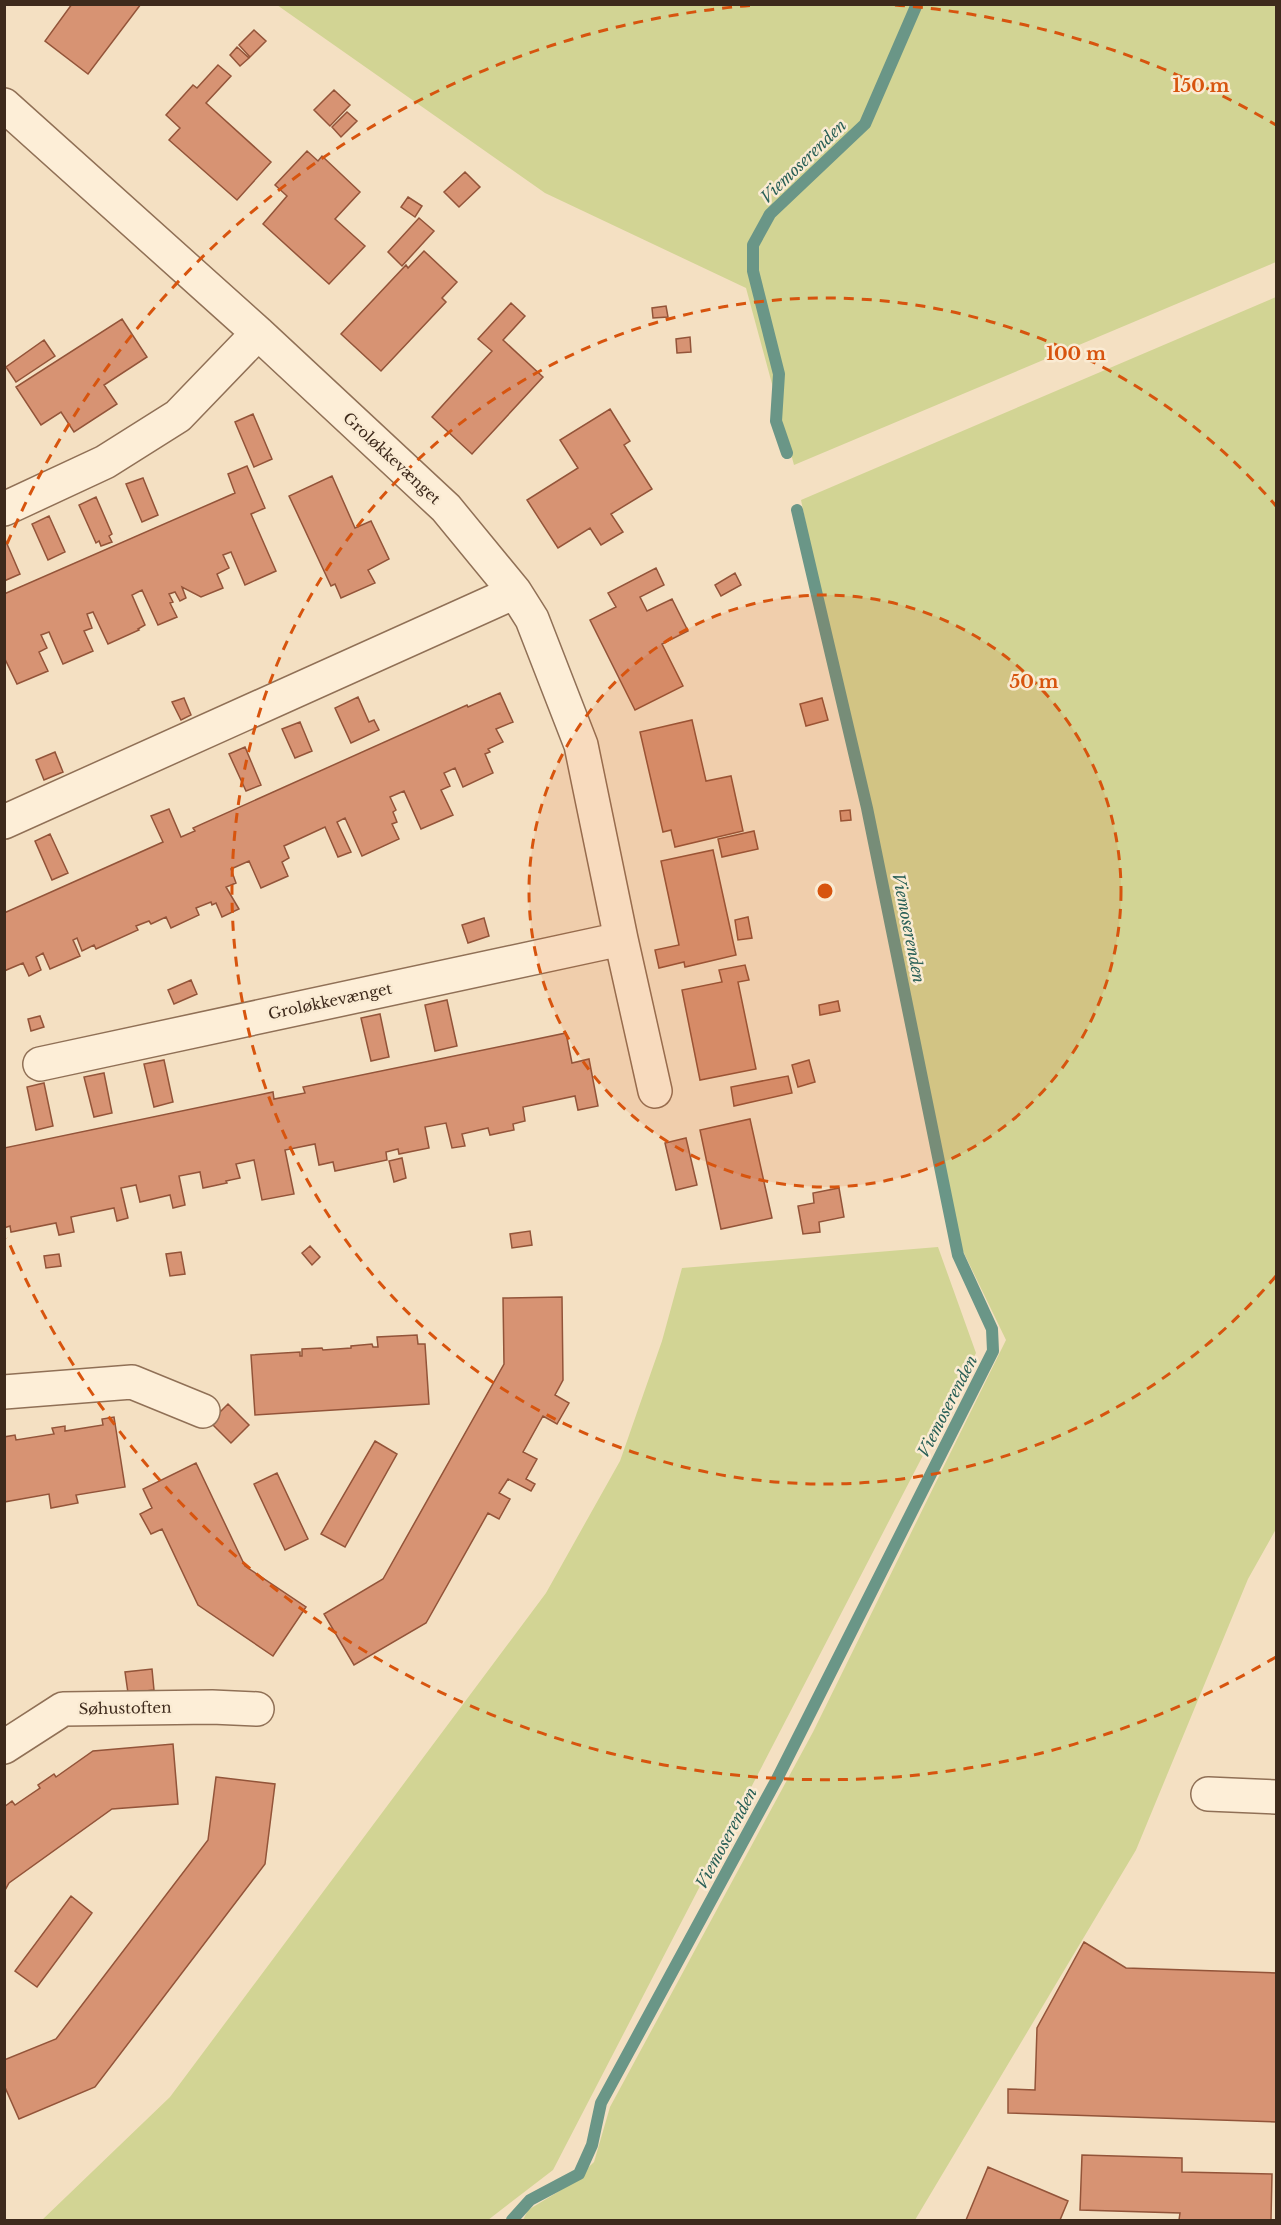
<svg xmlns="http://www.w3.org/2000/svg" width="1281" height="2225" font-family="'Libre Baskerville',serif">
	<style>
		.green { fill: #d2d494 }
		.lines { fill: none; stroke-linecap: round; stroke-linejoin: round }
		.stream { stroke: #6a9687; stroke-width: 12 }
		.building { fill: #d79373; stroke: #935439; stroke-width: 1.5 }
		.minor-casing { stroke: #907056; stroke-width: 36 }
		.minor { stroke: #fdeed7; stroke-width: 33 }
		.ring { fill: none; stroke: #d7540e; stroke-width: 3; stroke-dasharray: 10 8 }
		.labels { text-anchor: middle; dominant-baseline: central; stroke-width: 5; stroke-linejoin: round; paint-order: stroke }
		.street-label { font-size: 15px; fill: #3e2a1c; stroke: #faebd3 }
		.water-label { font-size: 16px; font-style: italic; fill: #2a6057; stroke: #faebd3 }
		.centre { fill: #d7540e; stroke: #faebd3; stroke-width: 3 }
		.ring-label { font-size: 18px; text-anchor: middle; font-weight: bold; fill: #d7540e; stroke: #faebd3; stroke-width: 5; stroke-linejoin: round; paint-order: stroke }
	</style>
	<rect width="100%" height="100%" fill="#f4e0c2"/>
	<path class="green" d="M 277,5 L 1276,5 L 1276,262 L 794,465 L 746,288 L 545,193 Z
		M 1276,297 L 1276,1529 L 1248,1579 L 1136,1850 L 915,2220 L 523,2220 L 528,2210 L 571,2184 L 594,2162 L 610,2107 L 813,1732 L 1006,1340 L 947,1218 L 801,500 Z
		M 938,1247 L 976,1353 L 553,2170 L 488,2220 L 42,2220 L 170,2097 L 546,1593 L 620,1461 L 662,1341 L 682,1268 Z"/>
	<g class="lines">
		<path class="stream" d="M 787,453 L 776,421 L 779,374 L 753,271 L 753,245 L 770,214 L 865,124 L 917,4
			M 512,2220 L 530,2200 L 579,2174 L 592,2145 L 601,2103 L 777,1779 L 993,1351 L 992,1329 L 958,1255 L 867,808 L 797,510"/>
	</g>
	<path class="building" d="M 72,4 L 141,4 L 88,74 L 45,41 Z
		M 254,30 L 266,41 L 250,57 L 239,45 Z
		M 237,47 L 249,58 L 240,66 L 230,55 Z
		M 218,65 L 231,76 L 206,103 L 271,162 L 237,200 L 169,140 L 180,128 L 166,115 L 193,85 L 197,88 Z
		M 334,90 L 350,105 L 330,126 L 314,110 Z
		M 347,112 L 357,121 L 341,137 L 332,127 Z
		M 307,151 L 318,161 L 322,156 L 360,192 L 335,219 L 365,246 L 329,284 L 263,224 L 287,196 L 275,185 Z
		M 465,172 L 480,187 L 459,207 L 444,192 Z
		M 408,197 L 422,206 L 415,217 L 401,207 Z
		M 419,218 L 434,231 L 402,266 L 388,252 Z
		M 424,251 L 457,282 L 442,298 L 446,302 L 381,371 L 341,334 L 406,265 L 408,268 Z
		M 511,303 L 525,316 L 503,340 L 543,377 L 472,454 L 432,417 L 492,351 L 478,339 Z
		M 666,306 L 668,317 L 653,318 L 652,308 Z
		M 122,319 L 147,357 L 104,385 L 117,404 L 74,432 L 61,412 L 41,425 L 16,387 Z
		M 690,337 L 691,352 L 677,353 L 676,339 Z
		M 44,340 L 55,356 L 16,382 L 6,367 Z
		M 610,409 L 630,441 L 624,445 L 652,489 L 611,514 L 623,532 L 601,545 L 590,528 L 558,548 L 527,500 L 578,468 L 560,440 Z
		M 253,414 L 272,459 L 254,467 L 235,422 Z
		M 247,466 L 265,508 L 251,514 L 276,571 L 245,585 L 231,552 L 223,555 L 229,568 L 217,574 L 223,588 L 201,597 L 182,587 L 186,598 L 180,601 L 175,592 L 169,594 L 173,602 L 170,603 L 177,617 L 158,625 L 142,590 L 132,595 L 145,625 L 138,629 L 139,630 L 108,644 L 93,612 L 87,614 L 92,628 L 84,631 L 93,651 L 63,664 L 49,632 L 41,635 L 47,648 L 39,652 L 48,671 L 17,684 L 4,657 L 4,594 L 235,493 L 228,474 Z
		M 332,476 L 355,528 L 371,521 L 389,559 L 368,570 L 375,583 L 341,598 L 335,584 L 331,586 L 289,496 Z
		M 143,478 L 158,515 L 142,522 L 126,484 Z
		M 96,497 L 112,534 L 109,536 L 112,542 L 101,546 L 99,541 L 96,543 L 79,505 Z
		M 49,516 L 65,552 L 48,560 L 32,524 Z
		M 4,537 L 20,574 L 4,581 Z
		M 656,568 L 664,585 L 640,597 L 647,611 L 672,599 L 688,631 L 662,644 L 683,686 L 635,710 L 590,620 L 616,607 L 608,593 Z
		M 735,573 L 741,585 L 721,596 L 715,585 Z
		M 500,693 L 513,722 L 496,729 L 503,742 L 488,749 L 490,752 L 485,754 L 493,773 L 463,787 L 455,768 L 444,773 L 450,786 L 441,790 L 453,815 L 421,829 L 404,791 L 390,797 L 396,810 L 393,812 L 397,822 L 392,824 L 399,839 L 362,856 L 345,818 L 337,822 L 351,852 L 338,857 L 325,827 L 284,846 L 289,858 L 282,862 L 288,876 L 261,888 L 249,861 L 231,869 L 236,883 L 226,887 L 239,909 L 222,917 L 216,903 L 212,905 L 211,902 L 196,908 L 199,915 L 171,928 L 166,917 L 151,924 L 149,921 L 136,926 L 138,930 L 96,949 L 94,945 L 82,951 L 77,938 L 73,940 L 80,956 L 50,969 L 43,953 L 36,957 L 41,970 L 29,976 L 23,963 L 4,971 L 4,913 L 163,842 L 151,816 L 169,809 L 181,837 L 195,831 L 193,828 L 467,705 L 468,707 Z
		M 358,697 L 369,722 L 374,720 L 379,730 L 351,743 L 335,708 Z
		M 184,698 L 191,715 L 181,720 L 172,702 Z
		M 822,698 L 828,720 L 806,726 L 800,704 Z
		M 692,720 L 706,781 L 731,776 L 743,831 L 675,847 L 671,830 L 663,832 L 640,732 Z
		M 300,722 L 312,751 L 295,758 L 282,729 Z
		M 245,747 L 261,785 L 246,791 L 229,754 Z
		M 55,752 L 63,772 L 44,780 L 36,760 Z
		M 850,810 L 851,820 L 841,821 L 840,811 Z
		M 754,831 L 758,849 L 722,857 L 718,839 Z
		M 50,834 L 68,873 L 52,880 L 35,841 Z
		M 713,850 L 736,955 L 685,967 L 684,962 L 659,968 L 655,950 L 679,945 L 661,861 Z
		M 748,917 L 752,938 L 738,940 L 735,920 Z
		M 484,918 L 489,936 L 468,943 L 462,925 Z
		M 745,965 L 749,980 L 738,982 L 756,1069 L 700,1080 L 682,990 L 722,982 L 719,970 Z
		M 191,980 L 197,994 L 174,1004 L 168,990 Z
		M 447,1000 L 457,1046 L 435,1051 L 425,1005 Z
		M 838,1001 L 840,1011 L 820,1015 L 819,1005 Z
		M 380,1014 L 389,1057 L 371,1061 L 361,1018 Z
		M 40,1016 L 44,1027 L 31,1031 L 28,1019 Z
		M 566,1033 L 572,1063 L 589,1059 L 598,1106 L 578,1110 L 575,1096 L 523,1107 L 525,1121 L 513,1124 L 514,1130 L 490,1135 L 488,1128 L 462,1134 L 465,1146 L 452,1148 L 446,1123 L 425,1127 L 429,1148 L 399,1154 L 398,1149 L 386,1152 L 387,1160 L 335,1171 L 333,1162 L 319,1165 L 315,1144 L 285,1150 L 294,1194 L 262,1200 L 254,1160 L 236,1164 L 240,1178 L 226,1181 L 227,1183 L 203,1188 L 200,1172 L 179,1176 L 185,1205 L 173,1208 L 170,1195 L 140,1202 L 136,1185 L 121,1188 L 128,1218 L 117,1221 L 114,1208 L 71,1217 L 74,1232 L 59,1235 L 56,1223 L 11,1232 L 10,1226 L 4,1228 L 4,1148 L 273,1092 L 274,1099 L 305,1093 L 303,1087 Z
		M 164,1060 L 173,1102 L 154,1107 L 144,1064 Z
		M 809,1060 L 815,1082 L 798,1087 L 792,1065 Z
		M 104,1073 L 112,1113 L 94,1117 L 84,1077 Z
		M 788,1076 L 792,1093 L 734,1106 L 731,1087 Z
		M 44,1083 L 53,1126 L 36,1130 L 27,1087 Z
		M 750,1119 L 772,1218 L 721,1229 L 700,1130 Z
		M 686,1138 L 697,1185 L 676,1190 L 665,1143 Z
		M 402,1158 L 406,1178 L 394,1182 L 389,1161 Z
		M 839,1188 L 844,1217 L 819,1222 L 820,1232 L 803,1234 L 798,1206 L 814,1203 L 813,1193 Z
		M 530,1231 L 532,1245 L 512,1248 L 510,1234 Z
		M 310,1246 L 320,1257 L 312,1265 L 302,1253 Z
		M 181,1252 L 185,1274 L 170,1276 L 166,1254 Z
		M 59,1254 L 61,1266 L 46,1268 L 44,1256 Z
		M 562,1297 L 563,1380 L 555,1395 L 569,1403 L 557,1424 L 543,1416 L 523,1452 L 537,1459 L 526,1479 L 535,1484 L 531,1491 L 508,1479 L 499,1493 L 510,1499 L 499,1519 L 488,1513 L 426,1623 L 354,1665 L 324,1614 L 383,1579 L 504,1364 L 503,1298 Z
		M 417,1335 L 418,1344 L 425,1344 L 429,1404 L 255,1415 L 251,1355 L 300,1352 L 300,1356 L 302,1356 L 302,1349 L 322,1348 L 323,1350 L 351,1348 L 351,1346 L 372,1344 L 373,1347 L 378,1347 L 377,1337 Z
		M 228,1404 L 249,1425 L 231,1443 L 210,1422 Z
		M 114,1417 L 125,1487 L 76,1495 L 78,1503 L 51,1508 L 49,1494 L 4,1502 L 4,1437 L 15,1435 L 16,1440 L 54,1434 L 52,1428 L 65,1426 L 65,1431 L 103,1425 L 102,1419 Z
		M 375,1441 L 397,1454 L 345,1547 L 321,1534 Z
		M 196,1463 L 245,1566 L 306,1607 L 273,1656 L 198,1605 L 162,1529 L 151,1534 L 140,1514 L 152,1508 L 143,1489 Z
		M 277,1473 L 308,1539 L 285,1550 L 254,1484 Z
		M 152,1669 L 154,1690 L 128,1693 L 125,1672 Z
		M 173,1744 L 178,1804 L 112,1809 L 9,1883 L 4,1892 L 4,1807 L 12,1801 L 15,1805 L 40,1788 L 38,1785 L 54,1774 L 56,1777 L 93,1751 Z
		M 216,1777 L 275,1784 L 265,1864 L 95,2087 L 19,2119 L 4,2085 L 4,2060 L 56,2039 L 208,1840 Z
		M 71,1896 L 92,1913 L 37,1987 L 15,1971 Z
		M 1084,1942 L 1126,1968 L 1276,1973 L 1276,2122 L 1008,2113 L 1008,2089 L 1035,2090 L 1037,2028 Z
		M 1082,2155 L 1182,2158 L 1182,2172 L 1272,2174 L 1271,2220 L 1179,2220 L 1180,2213 L 1080,2210 Z
		M 988,2167 L 1068,2201 L 1060,2220 L 966,2220 Z"/>
	<g class="lines">
		<g class="minor-casing">
			<path id="minor" d="M 4,105 L 258,333 L 446,508 L 515,592
				M 4,509 L 105,462 L 178,416 L 258,333
				M 4,822 L 515,592 L 532,619 L 581,745 L 621,939 L 655,1091
				M 40,1064 L 621,939
				M 4,1392 L 132,1382 L 203,1411
				M 4,1747 L 63,1709 L 212,1707 L 257,1709
				M 1208,1794 L 1276,1797"/>
		</g>
		<use href="#minor" class="minor"/>
	</g>
	<circle cx="825" cy="891" r="296" fill="#d7540e" fill-opacity=".12"/>
	<g class="ring">
		<circle cx="825" cy="891" r="296"/>
		<path d="M1276 1276A593 593 0 1 1 1276 506"/>
		<path d="M1276 1657A889 889 0 0 1 7 1238M7 544A889 889 0 0 1 755 5M895 5A889 889 0 0 1 1276 125"/>
	</g>
	<g class="labels">
		<g class="street-label">
			<text transform="translate(392 458) rotate(43)">Groløkkevænget</text>
			<text transform="translate(330 1001) rotate(-12)">Groløkkevænget</text>
			<text transform="translate(125 1708) rotate(-1)">Søhustoften</text>
		</g>
		<g class="water-label">
			<text transform="translate(803 161) rotate(-44)">Viemoserenden</text>
			<text transform="translate(909 928) rotate(79)">Viemoserenden</text>
			<text transform="translate(947 1406) rotate(-63)">Viemoserenden</text>
			<text transform="translate(726 1838) rotate(-62)">Viemoserenden</text>
		</g>
	</g>
	<circle cx="825" cy="891" r="9" class="centre"/>
	<g class="ring-label">
		<text x="1201" y="92">150 m</text>
		<text x="1076" y="360">100 m</text>
		<text x="1034" y="688">50 m</text>
	</g>
	<rect width="1281" height="2225" fill="none" stroke="#3e2a1c" stroke-width="12"/>
</svg>
